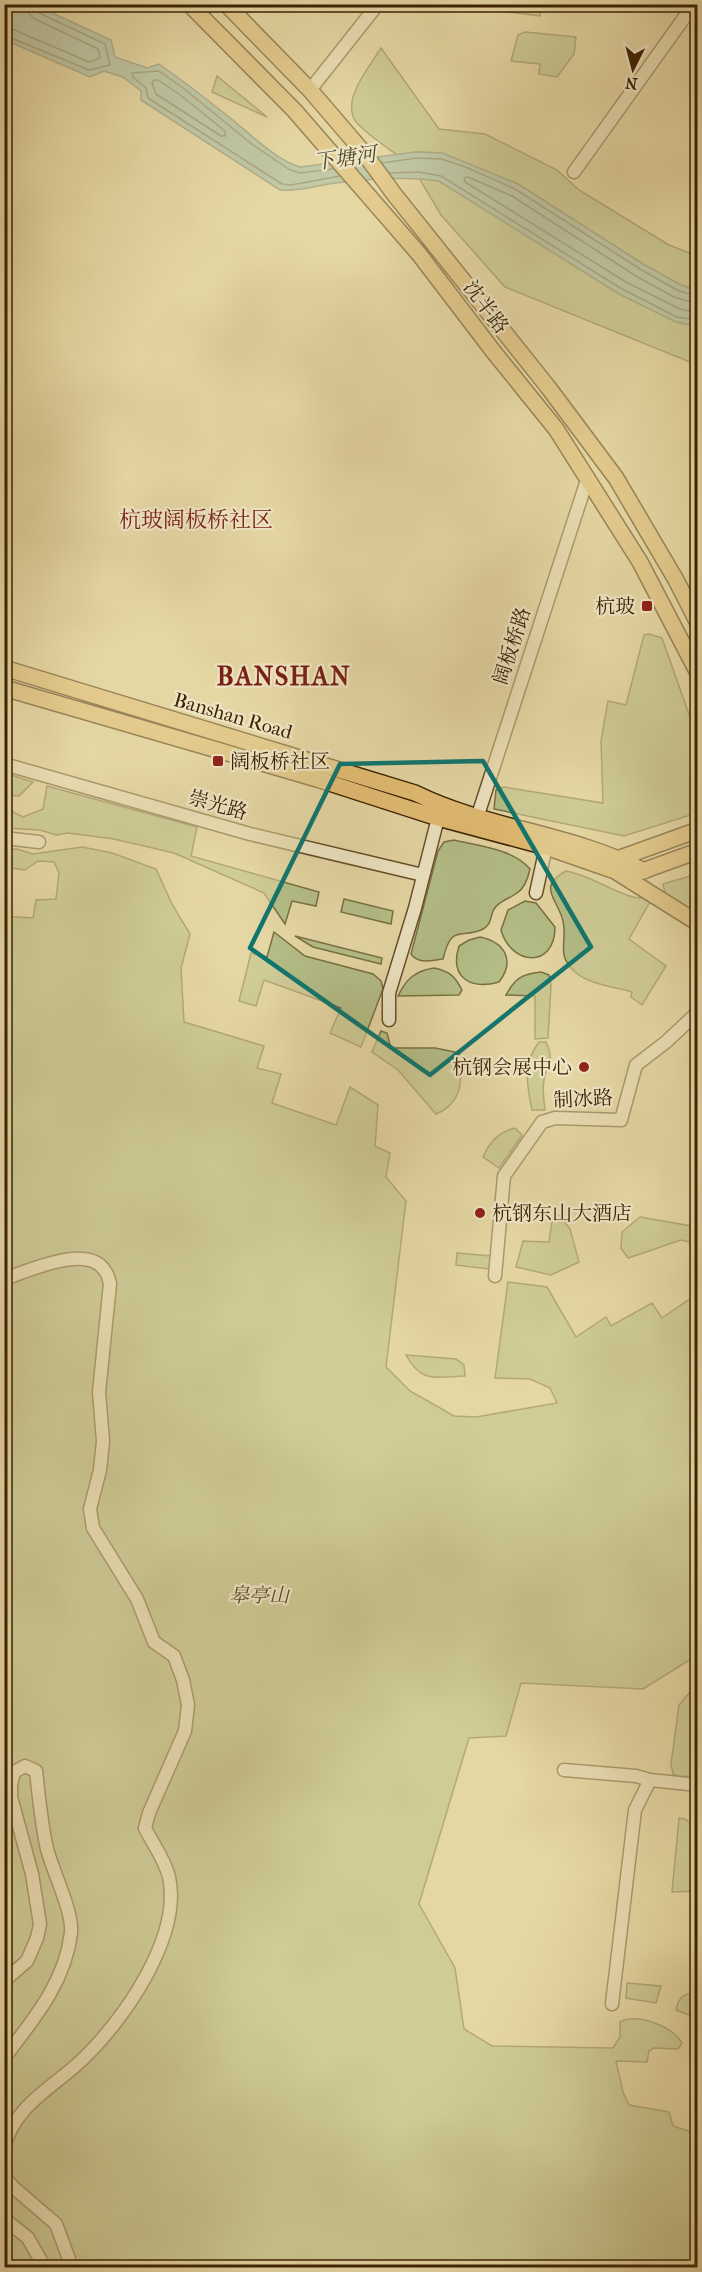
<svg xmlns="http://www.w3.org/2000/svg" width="702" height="2272" font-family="'IM FELL French Canon','Noto Serif SC',serif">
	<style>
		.green { fill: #b4be87; stroke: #787044; stroke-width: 1.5 }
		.water { fill: #96b8ac; stroke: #727c68; stroke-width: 1.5 }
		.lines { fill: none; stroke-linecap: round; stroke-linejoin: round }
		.shore { stroke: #686d57; stroke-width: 1.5 }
		.minor-casing { stroke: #664f2a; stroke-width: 15 }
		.major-casing { stroke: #3b2202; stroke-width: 18 }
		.minor { stroke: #eee5c4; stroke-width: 12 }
		.major { stroke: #e2bc72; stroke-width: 15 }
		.marked { fill: none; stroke: #0f766e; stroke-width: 4.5; stroke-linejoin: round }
		.poi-dot { fill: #8f2418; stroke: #eee5c4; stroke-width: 2 }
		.labels { text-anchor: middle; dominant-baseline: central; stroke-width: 4.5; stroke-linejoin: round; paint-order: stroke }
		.street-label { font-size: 20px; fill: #3b2202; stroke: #eee5c4 }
		.poi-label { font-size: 20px; fill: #3b2202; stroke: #eee5c4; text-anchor: end }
		.park-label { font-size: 20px; font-style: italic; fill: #594923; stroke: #eee5c4 }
		.water-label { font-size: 21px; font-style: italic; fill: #52482c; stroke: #eee5c4 }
		.quarter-label { font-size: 22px; fill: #7a1f14; stroke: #eee5c4 }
		.district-label { font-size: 26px; font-weight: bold; letter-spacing: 1.5px; fill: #7a1f14; stroke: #eee5c4 }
	</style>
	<rect width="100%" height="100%" fill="#e5d7a4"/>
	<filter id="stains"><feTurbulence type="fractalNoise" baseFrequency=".00333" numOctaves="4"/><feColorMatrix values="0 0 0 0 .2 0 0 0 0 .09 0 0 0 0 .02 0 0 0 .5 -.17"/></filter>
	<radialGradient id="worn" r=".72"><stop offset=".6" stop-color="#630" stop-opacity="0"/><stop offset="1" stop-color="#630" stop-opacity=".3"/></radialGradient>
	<path class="green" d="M 453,5 L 541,4 L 541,5 L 540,16 Z
		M 525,32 L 576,37 L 574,54 L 557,77 L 539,74 L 540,64 L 511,61 L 518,35 Z
		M 381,48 L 439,129 L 485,134 L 557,170 L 579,190 L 669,245 L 697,256 L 697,291 L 679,284 L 643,264 L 518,184 L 442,153 L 416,152 L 397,155 C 384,145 368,135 357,123 C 339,102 370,66 381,48 Z
		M 217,76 L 267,117 L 212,92 Z
		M 419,178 L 439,181 L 676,322 L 697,326 L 697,365 L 505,287 L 441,215 Z
		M 649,634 L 662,638 L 697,737 L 697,813 L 624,836 L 494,809 L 496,790 L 504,787 L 603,803 L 601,741 L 608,701 L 626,705 L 644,635 Z
		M 4,773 L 5,773 L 33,782 L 19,796 L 5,795 Z
		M 47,786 L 197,827 L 191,856 L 319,892 L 316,906 L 292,901 L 285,924 L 264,893 L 174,853 L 114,839 L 68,833 L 56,835 L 40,830 L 5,828 L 5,808 L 23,817 L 43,809 Z
		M 454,840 C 479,846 513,849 530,869 C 528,878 525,888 517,893 C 509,899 500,900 494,909 C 490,916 492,924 483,929 C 461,940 452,922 443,959 C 432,960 419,965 411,954 L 438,851 L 444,842 Z
		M 82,847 L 112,853 L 156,869 L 172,904 L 190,934 L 181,968 L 184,1022 L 264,1046 L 257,1068 L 281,1074 L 272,1103 L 336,1125 L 350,1087 L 378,1105 L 375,1146 L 390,1153 L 386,1177 L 406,1201 L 386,1367 L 410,1391 L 454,1416 L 476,1417 L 557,1403 L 550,1388 L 530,1379 L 495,1378 L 508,1282 L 547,1287 L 576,1337 L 606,1317 L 611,1326 L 652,1303 L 662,1318 L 697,1294 L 696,1656 L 643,1689 L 521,1683 L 506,1736 L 469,1738 L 419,1904 L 455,1968 L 464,2029 L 492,2046 L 613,2048 L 620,2037 L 620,2022 C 638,2013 672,2026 682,2043 L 678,2049 L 654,2048 L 649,2051 L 647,2062 L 616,2061 L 623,2092 L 629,2105 L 669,2112 L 673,2126 L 697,2134 L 697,2267 L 5,2267 L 4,916 L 33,918 L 36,900 L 56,899 L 59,873 L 54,862 L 38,861 L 25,870 L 5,867 L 5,850 L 17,849 L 33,854 Z
		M 566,871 C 590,875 610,891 633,897 C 640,899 645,897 651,900 L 629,939 L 666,966 L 642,1005 L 631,997 L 632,992 C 615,987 588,984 575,972 C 555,954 568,942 563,921 C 558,899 536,887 566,871 Z
		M 697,874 L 697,917 L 666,898 L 663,884 Z
		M 344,899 L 393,911 L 391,924 L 341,912 Z
		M 525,901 L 536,903 L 555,927 C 555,969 511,966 501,930 L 508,910 Z
		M 274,932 L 305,956 L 373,974 L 381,981 L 383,989 L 361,1047 L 330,1033 L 341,1008 L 264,980 L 256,1006 L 239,1001 L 251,953 L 267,957 Z
		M 295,936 L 382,958 L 381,964 L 313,947 Z
		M 480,937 C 504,942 516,960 499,982 C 471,990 449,978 459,946 L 469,940 Z
		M 434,968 C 449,971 455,976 462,990 L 459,995 L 398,996 C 406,979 415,971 434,968 Z
		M 541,972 L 549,975 L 551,985 L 548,1038 L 535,1039 L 535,996 L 506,995 C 515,978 522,974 541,972 Z
		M 381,1031 L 387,1033 L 391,1048 L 435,1048 L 459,1053 C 463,1078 463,1103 436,1114 L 398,1070 L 372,1052 Z
		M 539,1042 L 546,1042 C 555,1062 547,1063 544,1080 C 542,1089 544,1101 545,1110 L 532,1110 C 527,1085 522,1064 539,1042 Z
		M 515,1128 L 522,1135 L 499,1168 L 483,1157 C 490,1141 499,1132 515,1128 Z
		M 553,1215 L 561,1216 L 570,1229 L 579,1262 L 551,1275 L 516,1267 L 523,1241 L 549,1242 Z
		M 640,1217 L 697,1227 L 697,1244 L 681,1240 L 628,1258 L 621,1248 L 622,1232 Z
		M 457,1253 L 491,1256 L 489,1269 L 456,1265 Z
		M 406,1355 L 456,1359 L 464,1365 L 465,1376 C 435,1377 422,1384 406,1355 Z
		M 696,1685 L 697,1775 L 681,1777 L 673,1774 L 671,1764 L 679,1705 Z
		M 679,1818 L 685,1819 L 691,1824 C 691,1837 689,1851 691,1863 C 692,1874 698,1880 697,1891 L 672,1892 Z
		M 627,1983 L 661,1986 L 656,2003 L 626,1998 Z
		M 697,1993 L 697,2018 L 676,2010 C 679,1996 683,1994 697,1993 Z"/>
	<path class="water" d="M 5,5 L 35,5 L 111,40 L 115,57 L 147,68 L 159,64 C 185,82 209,101 234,121 C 251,135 279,162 300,167 L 416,152 L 442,153 L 518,184 L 643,264 L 679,284 L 697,291 L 697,326 L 676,322 L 619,294 L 439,181 C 406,176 369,179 336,183 C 317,185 299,192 280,190 L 141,100 L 141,91 L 123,77 L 104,71 L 90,77 L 5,40 Z"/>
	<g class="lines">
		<path class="shore" d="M 4,27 L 12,29 L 89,62 L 100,58 L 98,49 L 33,18 L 28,12 L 27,4
			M 4,35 L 89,70 L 110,65 L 105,44 L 39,13 L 35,4
			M 154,80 L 158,80 L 179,94 L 225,131 L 225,136 L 221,136 L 156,94 L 152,83 Z
			M 382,163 L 416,158 L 441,159 L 463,166 L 515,189 L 640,269 L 677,290 L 698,297
			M 333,169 L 300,173 L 290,170 L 253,145 L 183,88 L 159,71 L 132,73 L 133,77 L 146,88 L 148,98 L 282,184 L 291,185 L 340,176
			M 390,173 L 419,172 L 441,176 L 622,289 L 677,317 L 698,320
			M 698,304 L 674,297 L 636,276 L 512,196 L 468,177 L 464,178 L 465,182 L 626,282 L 680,309 L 698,313"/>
		<g class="minor-casing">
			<path id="minor" d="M 310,90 L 378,4
				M 574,172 L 694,4
				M 4,764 L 250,834 L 423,875
				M 475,824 L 588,477
				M 4,838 L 39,842
				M 536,893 L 546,847
				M 389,1020 L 389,993 L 415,908 L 438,818
				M 495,1276 L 504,1176 L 542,1122 L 555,1118 L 621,1120 L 636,1065 L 666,1042 L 698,1012
				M 4,1279 C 28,1271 88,1243 105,1271 C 108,1274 109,1280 110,1284 L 99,1392 L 103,1441 L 100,1470 L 90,1509 L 93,1528 L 137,1599 L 154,1642 L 174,1656 L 183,1680 L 188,1705 L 185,1731 L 149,1813 L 145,1828 C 153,1844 165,1860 169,1877 C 182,1936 125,2018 85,2057 C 55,2087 16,2103 4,2147
				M 564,1770 L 636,1776 L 650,1780 L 698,1785
				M 4,1981 L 27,1961 L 37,1938 L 40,1924 L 32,1874 L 11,1797 L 11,1785 L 14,1772 L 25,1766 L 36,1771 C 39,1797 41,1823 47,1849 C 53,1872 73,1911 71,1933 C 65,1983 33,2020 4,2058
				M 612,2004 L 635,1810 L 650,1780
				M 4,2176 L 13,2187 L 56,2224 L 69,2259 L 67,2268
				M 4,2219 L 28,2238 L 45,2268"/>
		</g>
		<g class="major-casing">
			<path id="major" d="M 189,4 L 294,110 L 419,254 L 493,351 L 556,429 L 640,562 L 698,673
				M 226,4 L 310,90 L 364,153 L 394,194 L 548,387 L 616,478 L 676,580 L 698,623
				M 4,668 L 415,793 C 488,829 572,833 644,871
				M 4,688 L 317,779 L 438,818 L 546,847 L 615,871 L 698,923
				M 619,863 L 620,858 L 698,830
				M 637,873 L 698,851"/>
		</g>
		<use href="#minor" class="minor"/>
		<use href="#major" class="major"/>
	</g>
	<path d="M0 0H702V2272H0ZM 483,761 L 591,947 L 430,1075 L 250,948 L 340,764 Z" fill="#e5d7a4" fill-opacity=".55" fill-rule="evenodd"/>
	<path class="marked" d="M 483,761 L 591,947 L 430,1075 L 250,948 L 340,764 Z"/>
	<g class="poi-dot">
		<rect x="641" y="600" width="12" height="12" rx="3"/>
		<rect x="212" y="755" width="12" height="12" rx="3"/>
		<circle cx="584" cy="1067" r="6"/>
		<circle cx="480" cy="1213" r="6"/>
	</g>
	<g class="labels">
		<g class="street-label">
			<text transform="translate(486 307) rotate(53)">沈半路</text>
			<text transform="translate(512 646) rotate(-72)">阔板桥路</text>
			<text transform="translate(233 716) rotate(16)">Banshan Road</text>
			<text transform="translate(218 805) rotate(16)">崇光路</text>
			<text transform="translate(583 1099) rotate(-3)">制冰路</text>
		</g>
		<g class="poi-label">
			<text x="635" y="606">杭玻</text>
			<text x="230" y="761" text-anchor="start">阔板桥社区</text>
			<text x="572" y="1067">杭钢会展中心</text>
			<text x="492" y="1213" text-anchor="start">杭钢东山大酒店</text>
		</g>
		<g class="park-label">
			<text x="259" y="1595">皋亭山</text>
		</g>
		<g class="water-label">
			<text transform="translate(345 158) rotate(-8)">下塘河</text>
		</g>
		<g class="quarter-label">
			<text x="196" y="520">杭玻阔板桥社区</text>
		</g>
		<g class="district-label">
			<text x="284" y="676">BANSHAN</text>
		</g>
	</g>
	<rect width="702" height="2272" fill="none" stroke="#e5d7a4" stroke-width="24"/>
	<rect x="6" y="6" width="690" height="2260" fill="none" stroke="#3b2202" stroke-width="3"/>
	<rect x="12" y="12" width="678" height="2248" fill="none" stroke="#3b2202" stroke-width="1.5"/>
	<g transform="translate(633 69) rotate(186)" stroke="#eee5c4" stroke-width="4.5" paint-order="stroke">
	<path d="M0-4.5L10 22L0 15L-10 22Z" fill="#3b2202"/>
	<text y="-9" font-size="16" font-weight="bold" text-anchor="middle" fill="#3b2202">N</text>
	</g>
	<rect width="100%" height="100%" filter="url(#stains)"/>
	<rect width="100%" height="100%" fill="url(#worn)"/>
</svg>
